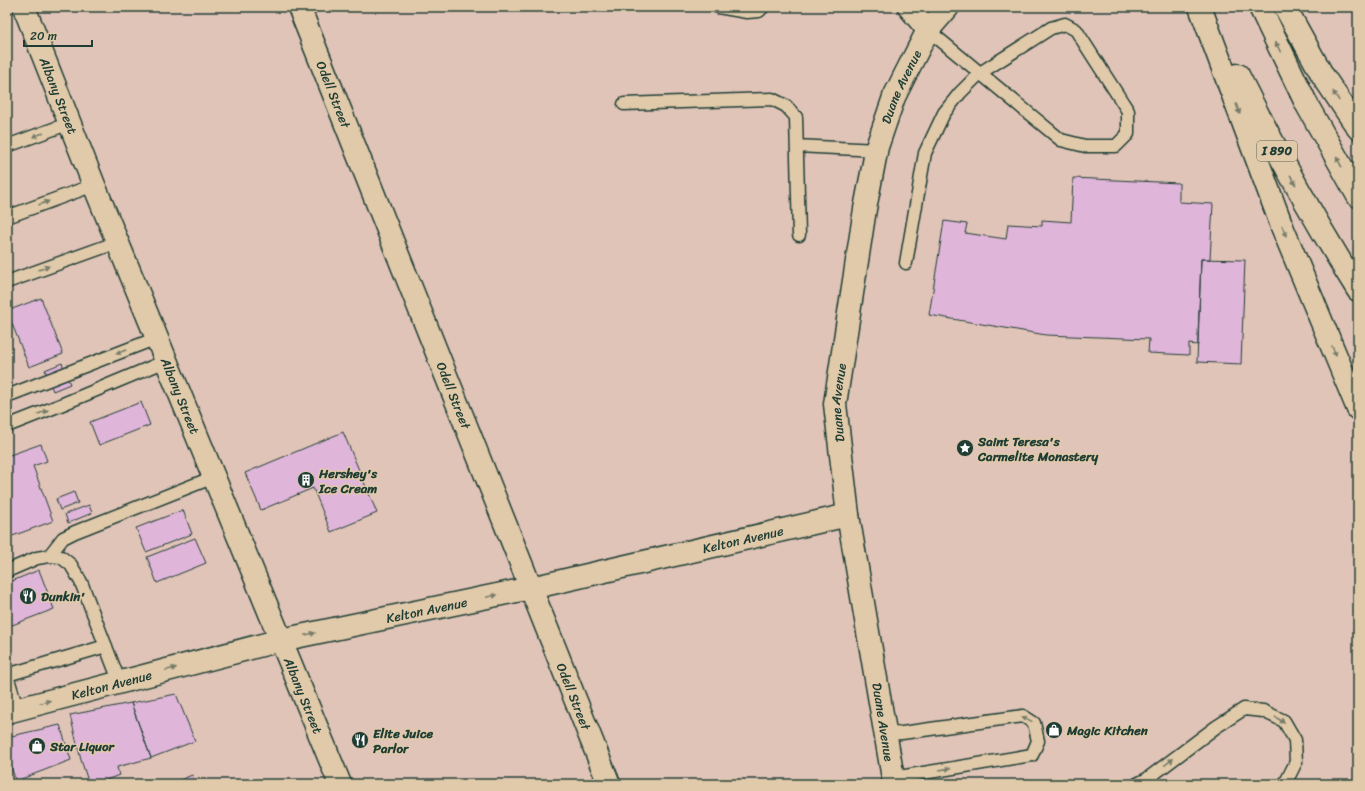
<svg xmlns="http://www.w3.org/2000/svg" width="1365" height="791" font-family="Sriracha,sans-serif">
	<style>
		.building { fill: #e0b5da; stroke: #1f3d34 }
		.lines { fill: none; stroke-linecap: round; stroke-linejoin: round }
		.service-casing { stroke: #1f3d34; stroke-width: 15 }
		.minor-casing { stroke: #1f3d34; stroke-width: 25 }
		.tertiary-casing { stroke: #1f3d34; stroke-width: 25 }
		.secondary-casing { stroke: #1f3d34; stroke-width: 25 }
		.motorway-casing { stroke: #1f3d34; stroke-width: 25 }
		.service { stroke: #e1caaa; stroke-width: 12 }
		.minor { stroke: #e1caaa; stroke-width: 22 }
		.tertiary { stroke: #e1caaa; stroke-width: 22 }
		.secondary { stroke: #e1caaa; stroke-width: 22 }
		.motorway { stroke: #e1caaa; stroke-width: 22 }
		.oneway { fill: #767c69 }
		.labels { text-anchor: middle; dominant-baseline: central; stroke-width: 3; stroke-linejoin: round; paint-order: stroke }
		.shield { fill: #e1caaa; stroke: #596757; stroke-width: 1 }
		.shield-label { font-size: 12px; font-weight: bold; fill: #1f3d34 }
		.street-label { font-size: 13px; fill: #1f3d34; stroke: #e1caaa }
		.poi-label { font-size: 13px; font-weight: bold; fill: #1f3d34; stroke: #e1caaa; text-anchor: start }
	</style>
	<rect width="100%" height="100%" fill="#e1c4b8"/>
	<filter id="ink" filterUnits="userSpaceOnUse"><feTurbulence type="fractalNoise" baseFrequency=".025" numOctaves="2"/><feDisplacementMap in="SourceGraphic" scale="8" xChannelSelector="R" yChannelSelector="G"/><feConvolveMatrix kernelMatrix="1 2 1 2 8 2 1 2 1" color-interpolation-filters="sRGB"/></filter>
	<g filter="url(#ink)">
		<path class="building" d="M 1073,178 L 1179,183 L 1179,202 L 1213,204 L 1210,259 L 1201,259 L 1198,345 L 1189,344 L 1189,355 L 1148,353 L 1149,339 L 1046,335 L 929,315 L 944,221 L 967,224 L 965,233 L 1006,239 L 1008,224 L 1042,226 L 1042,220 L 1071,222 Z
			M 1201,259 L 1245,260 L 1241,364 L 1197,362 Z
			M 41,298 L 63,354 L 29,367 L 7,311 Z
			M 62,363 L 70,384 L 53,391 L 45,370 Z
			M 141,402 L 150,425 L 99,445 L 90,422 Z
			M 343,432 L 377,513 L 331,532 L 313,488 L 261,510 L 245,473 Z
			M 41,444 L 47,461 L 33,466 L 53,521 L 7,538 L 7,456 Z
			M 74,492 L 78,503 L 60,510 L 56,499 Z
			M 89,505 L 92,513 L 68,523 L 65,514 Z
			M 183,510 L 192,534 L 146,552 L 136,528 Z
			M 195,538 L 206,563 L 157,583 L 147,557 Z
			M 39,570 L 54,609 L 7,627 L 7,583 Z
			M 176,694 L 195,741 L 151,758 L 131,703 Z
			M 131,703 L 151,758 L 117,767 L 119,775 L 96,784 L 89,784 L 81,760 L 70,715 Z
			M 60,725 L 71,760 L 16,781 L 7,756 L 7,737 Z
			M 192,775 L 195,784 L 171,784 Z"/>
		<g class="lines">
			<g class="service-casing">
				<path id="service" d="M 718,7 L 747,12 L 759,11 L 763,7
					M 624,104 L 772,99 L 786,106 L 796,117 L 799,235
					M 7,146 L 70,123
					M 797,146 L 877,150
					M 7,217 L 94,185
					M 906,263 L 925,153 L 944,113 L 960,93 L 980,73 L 1051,28 L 1065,24 L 1076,30 L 1128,111 L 1128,134 L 1116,146 L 1085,146 L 1061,140 L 928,30
					M 7,282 L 118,242
					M 7,396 L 157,338
					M 7,426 L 58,406 L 166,361
					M 49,556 L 63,538 L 75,532 L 214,477
					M 7,571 L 37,558 L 49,556 L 61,557 L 71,565 L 81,582 L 120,683
					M 7,675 L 106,646
					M 7,675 L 17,709
					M 885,734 L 902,733 L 1023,716 L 1034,723 L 1038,741 L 1032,755 L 893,778
					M 1137,784 L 1147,779 L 1216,727 L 1244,709 L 1263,711 L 1284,721 L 1295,740 L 1296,762 L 1286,782 L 1284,784"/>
			</g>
			<g class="minor-casing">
				<g id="minor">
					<path id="s1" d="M 299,7 L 609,784"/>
					<path id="s2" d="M 7,712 L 281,640 L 531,588 L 848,515"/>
				</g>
			</g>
			<g class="tertiary-casing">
				<g id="tertiary">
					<path id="s3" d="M 24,7 L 94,185 L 340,784"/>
					<path d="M 909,7 L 928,30"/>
				</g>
			</g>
			<g class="secondary-casing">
				<g id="secondary">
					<path id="s4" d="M 894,784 L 848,515 L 835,404 L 865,209 L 877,147 L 894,97 L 906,73 L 928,30 L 948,7"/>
				</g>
			</g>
			<g class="motorway-casing">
				<path id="motorway" d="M 1200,7 L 1283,229 L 1358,409
					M 1260,7 L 1307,105 L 1358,196
					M 1285,7 L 1323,76 L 1358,128
					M 1238,75 C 1275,149 1314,220 1358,290"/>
			</g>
			<use href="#service" class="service"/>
			<use href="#minor" class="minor"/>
			<use href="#tertiary" class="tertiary"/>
			<use href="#secondary" class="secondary"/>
			<use href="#motorway" class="motorway"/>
		</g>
		<defs><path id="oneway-solid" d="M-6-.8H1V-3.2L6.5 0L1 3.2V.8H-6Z"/></defs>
		<g class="oneway">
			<use href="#oneway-solid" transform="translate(1278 47) rotate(-116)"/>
			<use href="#oneway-solid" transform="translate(1336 96) rotate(-123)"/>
			<use href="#oneway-solid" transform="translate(1238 109) rotate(70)"/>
			<use href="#oneway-solid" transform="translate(38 135) rotate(160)"/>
			<use href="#oneway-solid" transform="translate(1339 162) rotate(-119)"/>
			<use href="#oneway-solid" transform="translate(1293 180) rotate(61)"/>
			<use href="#oneway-solid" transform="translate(44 203) rotate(-20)"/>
			<use href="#oneway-solid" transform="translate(1284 231) rotate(68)"/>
			<use href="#oneway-solid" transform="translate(44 268) rotate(-20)"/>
			<use href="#oneway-solid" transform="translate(1334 351) rotate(67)"/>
			<use href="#oneway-solid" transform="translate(121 352) rotate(159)"/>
			<use href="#oneway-solid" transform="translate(43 412) rotate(-21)"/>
			<use href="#oneway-solid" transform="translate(492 596) rotate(-12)"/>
			<use href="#oneway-solid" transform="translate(310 634) rotate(-12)"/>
			<use href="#oneway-solid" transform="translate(171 669) rotate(-15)"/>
			<use href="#oneway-solid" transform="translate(45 702) rotate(-15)"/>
			<use href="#oneway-solid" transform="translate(1027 719) rotate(-154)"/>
			<use href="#oneway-solid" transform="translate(1280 720) rotate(33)"/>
			<use href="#oneway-solid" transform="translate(1169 762) rotate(-37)"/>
			<use href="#oneway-solid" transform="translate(945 769) rotate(-9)"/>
		</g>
	</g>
	<defs>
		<g id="sight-disc" transform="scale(0.9)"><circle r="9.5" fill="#1f3d34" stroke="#e1caaa"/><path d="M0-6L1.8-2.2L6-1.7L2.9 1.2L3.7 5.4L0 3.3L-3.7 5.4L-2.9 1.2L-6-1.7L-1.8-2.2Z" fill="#fff"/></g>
		<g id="building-disc" transform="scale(0.9)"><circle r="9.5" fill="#1f3d34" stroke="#e1caaa"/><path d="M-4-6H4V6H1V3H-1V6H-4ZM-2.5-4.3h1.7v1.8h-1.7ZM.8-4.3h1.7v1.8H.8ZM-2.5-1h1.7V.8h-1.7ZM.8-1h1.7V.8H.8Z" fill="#fff"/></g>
		<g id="restaurant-disc" transform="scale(0.9)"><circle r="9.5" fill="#1f3d34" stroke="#e1caaa"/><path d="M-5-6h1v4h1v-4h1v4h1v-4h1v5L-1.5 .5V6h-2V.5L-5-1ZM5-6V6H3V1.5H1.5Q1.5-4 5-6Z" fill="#fff"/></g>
		<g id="shop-disc" transform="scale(0.9)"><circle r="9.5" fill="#1f3d34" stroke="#e1caaa"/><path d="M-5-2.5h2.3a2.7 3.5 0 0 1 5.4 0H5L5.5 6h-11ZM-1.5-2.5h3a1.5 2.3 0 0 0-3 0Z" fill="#fff"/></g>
	</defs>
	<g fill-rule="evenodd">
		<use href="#sight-disc" x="965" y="448"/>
		<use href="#building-disc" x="306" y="480"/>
		<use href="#restaurant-disc" x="28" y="596"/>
		<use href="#shop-disc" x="1054" y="730"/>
		<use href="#restaurant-disc" x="360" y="740"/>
		<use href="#shop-disc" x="37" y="746"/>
	</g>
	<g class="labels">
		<rect class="shield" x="1257" y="141" width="40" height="20" rx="3"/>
		<g class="shield-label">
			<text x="1277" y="151">I 890</text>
		</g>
		<g class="street-label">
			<text stroke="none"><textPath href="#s4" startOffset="710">Duane Avenue</textPath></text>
			<text stroke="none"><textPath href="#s1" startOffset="94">Odell Street</textPath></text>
			<text stroke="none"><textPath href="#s3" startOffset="95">Albany Street</textPath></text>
			<text stroke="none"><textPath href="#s1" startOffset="418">Odell Street</textPath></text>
			<text stroke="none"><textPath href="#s3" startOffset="419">Albany Street</textPath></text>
			<text stroke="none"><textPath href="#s4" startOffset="386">Duane Avenue</textPath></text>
			<text stroke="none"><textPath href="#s2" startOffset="756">Kelton Avenue</textPath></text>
			<text stroke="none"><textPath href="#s2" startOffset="432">Kelton Avenue</textPath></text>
			<text stroke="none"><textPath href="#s2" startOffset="108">Kelton Avenue</textPath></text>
			<text stroke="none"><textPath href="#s3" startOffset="743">Albany Street</textPath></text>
			<text stroke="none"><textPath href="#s1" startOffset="742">Odell Street</textPath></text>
			<text transform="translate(883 722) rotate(81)">Duane Avenue</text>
		</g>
		<g class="poi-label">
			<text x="978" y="441">Saint Teresa's<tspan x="978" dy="15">Carmelite Monastery</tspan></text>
			<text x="319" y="473">Hershey's<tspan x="319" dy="15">Ice Cream</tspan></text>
			<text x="41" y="596">Dunkin'</text>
			<text x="1067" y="730">Magic Kitchen</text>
			<text x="373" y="733">Elite Juice<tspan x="373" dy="15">Parlor</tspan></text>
			<text x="50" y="746">Star Liquor</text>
		</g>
	</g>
	<rect width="1365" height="791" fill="none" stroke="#e1caaa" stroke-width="24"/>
	<rect x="12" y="12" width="1341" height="767" fill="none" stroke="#1f3d34" stroke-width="1.5" filter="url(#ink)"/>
	<path d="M24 40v6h68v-6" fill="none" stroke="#1f3d34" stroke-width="2"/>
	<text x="30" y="40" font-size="12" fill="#1f3d34" stroke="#e1caaa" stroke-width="3" paint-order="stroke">20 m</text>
</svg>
